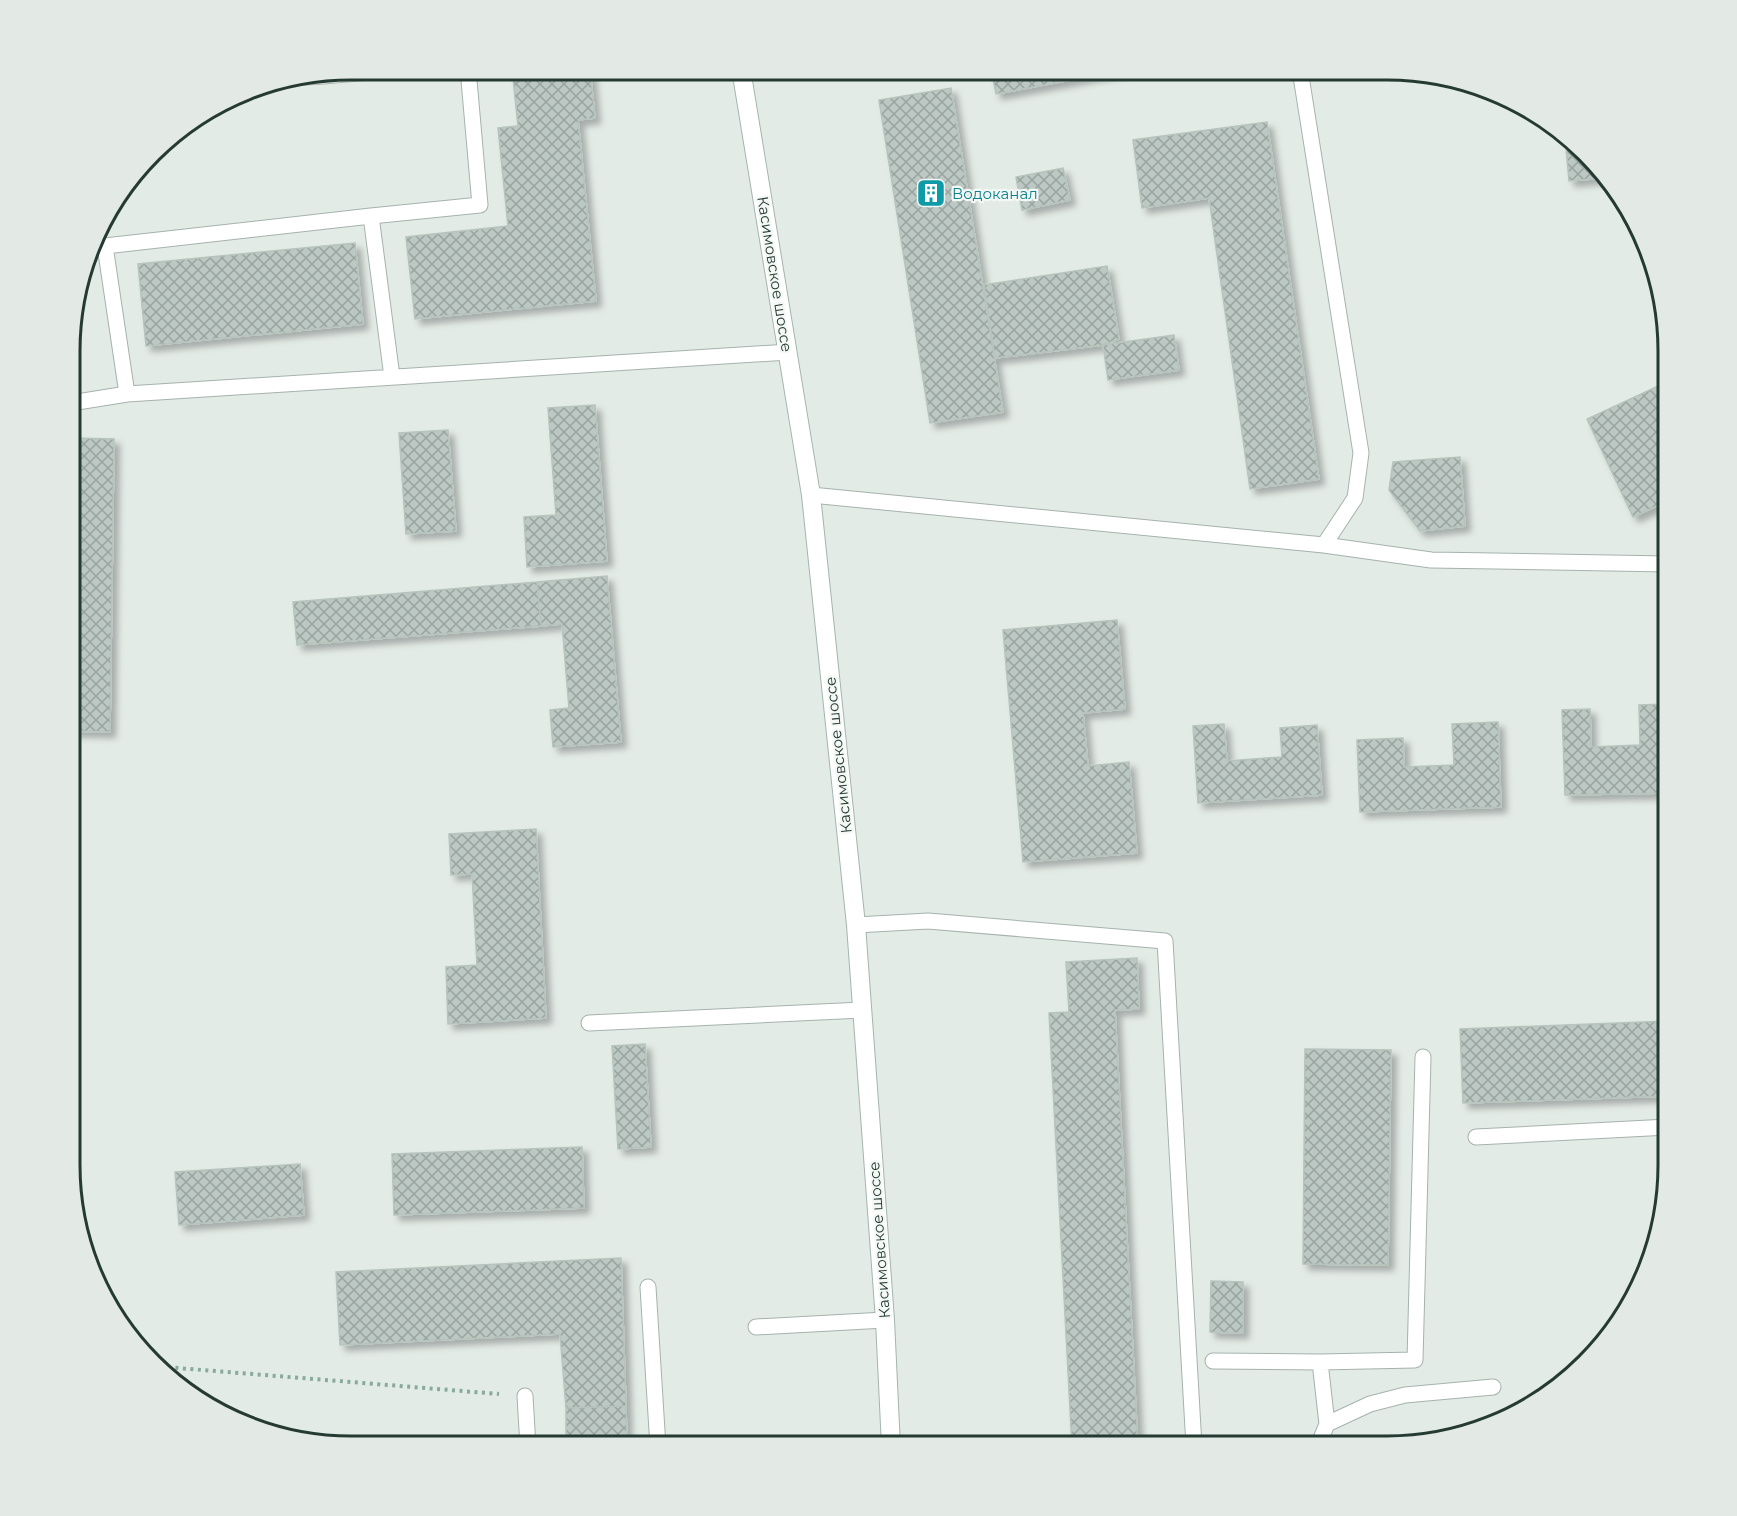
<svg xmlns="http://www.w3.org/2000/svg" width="1737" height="1516" font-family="Montserrat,sans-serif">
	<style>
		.building { fill: url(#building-cross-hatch); stroke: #b6c4bd; stroke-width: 1.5; filter: url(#shadow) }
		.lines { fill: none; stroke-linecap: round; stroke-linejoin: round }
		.service-casing { stroke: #a6b2ad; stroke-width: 17 }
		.secondary-casing { stroke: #a3b5ae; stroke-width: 20 }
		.path { stroke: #87aa9d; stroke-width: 4; stroke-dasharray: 3 4.5; stroke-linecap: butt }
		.service { stroke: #fff; stroke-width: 15 }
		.secondary { stroke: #fff; stroke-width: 18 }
		.labels { text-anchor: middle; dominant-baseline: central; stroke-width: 4.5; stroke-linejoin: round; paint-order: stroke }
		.culture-label { font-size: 15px; fill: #0d838f; stroke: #f3f8f5; text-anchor: start }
		.street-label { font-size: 15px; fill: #253a33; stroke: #f3f8f5 }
		.rim { fill: none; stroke: #253a33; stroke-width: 3 }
	</style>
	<defs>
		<pattern id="building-cross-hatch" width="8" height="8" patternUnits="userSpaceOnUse" patternTransform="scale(1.5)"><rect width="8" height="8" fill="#bcc8c3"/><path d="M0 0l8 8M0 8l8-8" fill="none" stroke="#99a39f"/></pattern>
		<filter id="shadow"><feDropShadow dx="5.5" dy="5.5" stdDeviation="3" flood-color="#0004"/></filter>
	</defs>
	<rect width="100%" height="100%" fill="#e3ebe7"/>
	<path class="building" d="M 512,69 L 590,69 L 595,118 L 578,120 L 596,301 L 415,319 L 406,237 L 508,226 L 498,128 L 518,126 Z
		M 991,69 L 1129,69 L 996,94 Z
		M 951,88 L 1003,412 L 930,423 L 879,100 Z
		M 1267,122 L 1319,479 L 1250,489 L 1209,198 L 1142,208 L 1133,140 Z
		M 1565,137 L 1586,152 L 1603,178 L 1569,181 Z
		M 1063,168 L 1070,200 L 1022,210 L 1016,177 Z
		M 355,243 L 363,324 L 146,346 L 138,264 Z
		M 1107,266 L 1119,339 L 1103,345 L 995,358 L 984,285 Z
		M 1174,335 L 1179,370 L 1108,380 L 1103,345 Z
		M 1667,382 L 1667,501 L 1633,517 L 1587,419 Z
		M 595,405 L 607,561 L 527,567 L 524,517 L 556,515 L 548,408 Z
		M 448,430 L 456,531 L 406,534 L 399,433 Z
		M 71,438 L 114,439 L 110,732 L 71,731 Z
		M 1460,457 L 1465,526 L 1420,531 L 1389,490 L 1393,462 Z
		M 607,576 L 621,742 L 553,747 L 550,710 L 569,708 L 562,624 L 541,626 L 537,582 Z
		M 537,582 L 541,626 L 297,645 L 293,602 Z
		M 1117,620 L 1125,709 L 1083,713 L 1088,766 L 1129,762 L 1137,853 L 1023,862 L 1003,630 Z
		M 1668,704 L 1668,793 L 1565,795 L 1562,710 L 1590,709 L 1591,747 L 1640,745 L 1639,705 Z
		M 1498,722 L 1501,807 L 1360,812 L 1357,740 L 1403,738 L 1404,767 L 1454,765 L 1452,724 Z
		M 1224,724 L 1227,761 L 1282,757 L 1280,728 L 1317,725 L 1322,795 L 1198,803 L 1193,726 Z
		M 536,829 L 546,1018 L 448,1024 L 446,967 L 477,965 L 472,874 L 451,875 L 449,834 Z
		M 1137,958 L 1139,1009 L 1115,1010 L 1138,1447 L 1072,1447 L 1049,1013 L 1069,1012 L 1066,962 Z
		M 1668,1021 L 1668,1096 L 1463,1103 L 1460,1029 Z
		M 645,1044 L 651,1147 L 618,1149 L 612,1046 Z
		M 1305,1049 L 1391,1050 L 1388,1265 L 1303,1264 Z
		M 582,1147 L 584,1208 L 394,1215 L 392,1154 Z
		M 300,1164 L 304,1215 L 179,1225 L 175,1172 Z
		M 621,1258 L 626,1406 L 566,1408 L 560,1334 L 340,1345 L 336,1272 Z
		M 1211,1281 L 1243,1282 L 1243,1333 L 1210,1332 Z
		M 626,1406 L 627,1447 L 566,1447 L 566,1408 Z"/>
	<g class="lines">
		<g class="service-casing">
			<path id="service" d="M 1300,70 L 1361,453 L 1355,498 L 1324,545
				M 322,74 L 323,76 L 406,69
				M 304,77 L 323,76
				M 371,216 L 480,205 L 468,69
				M 127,394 L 105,246 L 371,216 L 392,377
				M 71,403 L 127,394 L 788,352
				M 811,495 L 1324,545 L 1431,560 L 1668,564
				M 856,925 L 928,921 L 1165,941 L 1194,1446
				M 589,1023 L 862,1010
				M 1476,1137 L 1668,1127
				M 648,1287 L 658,1447
				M 756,1327 L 885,1320
				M 1213,1361 L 1320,1362 L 1327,1424 L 1318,1446
				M 1320,1362 L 1415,1360 L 1423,1057
				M 525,1396 L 528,1447
				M 1327,1424 L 1370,1404 L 1405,1395 L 1493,1387"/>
		</g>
		<g class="secondary-casing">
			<path id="secondary" d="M 741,69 L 811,495 L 856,925 L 885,1320 L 891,1447"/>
		</g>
		<path class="path" d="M 153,1366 L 499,1394"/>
		<use href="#service" class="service"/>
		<use href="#secondary" class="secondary"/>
	</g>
	<defs>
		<g id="building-square" transform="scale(1.5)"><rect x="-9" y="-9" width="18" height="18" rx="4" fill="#0f9aa8" stroke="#f3f8f5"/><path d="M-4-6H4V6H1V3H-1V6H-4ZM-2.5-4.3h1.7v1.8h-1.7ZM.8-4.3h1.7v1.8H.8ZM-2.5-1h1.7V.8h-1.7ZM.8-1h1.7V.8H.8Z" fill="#fff"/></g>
	</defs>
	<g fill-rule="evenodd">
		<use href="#building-square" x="931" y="193"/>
	</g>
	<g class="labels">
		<g class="culture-label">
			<text x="952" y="193">Водоканал</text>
		</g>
		<g class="street-label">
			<text transform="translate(775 274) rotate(81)">Касимовское шоссе</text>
			<text transform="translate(838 755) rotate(-96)">Касимовское шоссе</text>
			<text transform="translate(879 1240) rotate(-94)">Касимовское шоссе</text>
		</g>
	</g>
	<path d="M0 0H1737V1516H0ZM351 80H1387A271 271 0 0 1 1658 351V1165A271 271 0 0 1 1387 1436H351A271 271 0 0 1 80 1165V351A271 271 0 0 1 351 80Z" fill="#e3e9e5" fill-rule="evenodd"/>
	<path class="rim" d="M351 80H1387A271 271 0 0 1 1658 351V1165A271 271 0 0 1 1387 1436H351A271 271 0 0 1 80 1165V351A271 271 0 0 1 351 80Z"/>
</svg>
